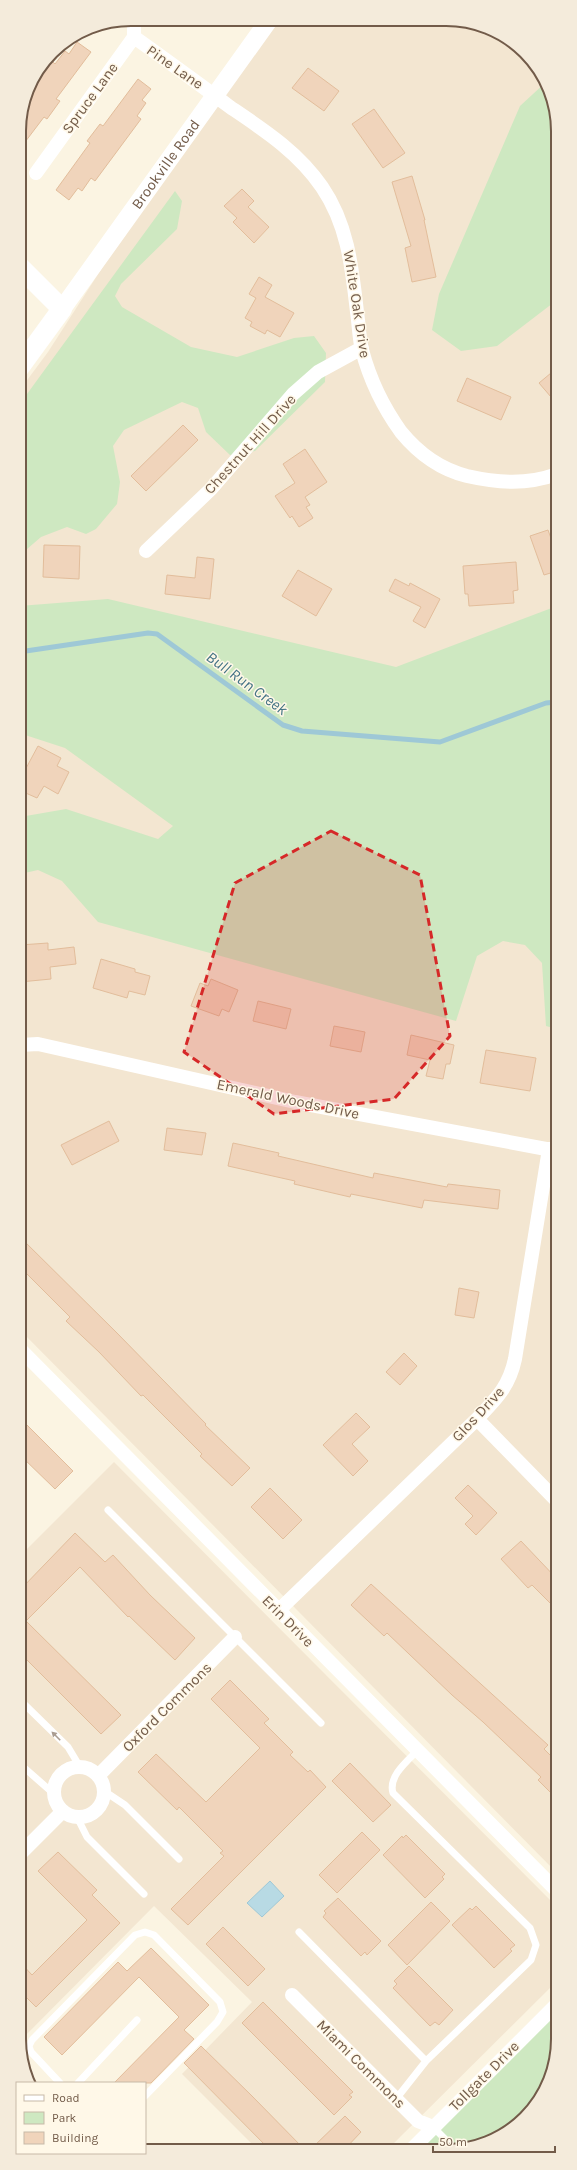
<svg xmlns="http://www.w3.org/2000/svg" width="577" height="2170" font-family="Karla,sans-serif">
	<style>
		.residential { fill: #f3e6d1 }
		.green { fill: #cee8c1 }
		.water { fill: #b8dae4; stroke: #9ec8d6 }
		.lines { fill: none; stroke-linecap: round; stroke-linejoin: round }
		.stream { stroke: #9ec8d6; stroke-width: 5 }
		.building { fill: #f0d4bb; stroke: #e2bd9b }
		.service { stroke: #fff; stroke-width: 7 }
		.minor { stroke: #fff; stroke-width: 14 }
		.tertiary { stroke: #fff; stroke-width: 18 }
		.secondary { stroke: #fff; stroke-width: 20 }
		.oneway { fill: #aa9d92 }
		.marked { fill: #d62828; fill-opacity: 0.2; stroke: #d62828; stroke-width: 3; stroke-dasharray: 8 5; stroke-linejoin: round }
		.labels { text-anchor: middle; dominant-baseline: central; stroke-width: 3; stroke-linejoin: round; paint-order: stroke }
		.street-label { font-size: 15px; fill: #725b49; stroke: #fff8e8 }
		.water-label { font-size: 16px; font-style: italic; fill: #447485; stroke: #fff8e8 }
		.rim { fill: none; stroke: #725b49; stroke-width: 2 }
	</style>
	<rect width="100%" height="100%" fill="#fbf4e2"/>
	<path class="residential" d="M 277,20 L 468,21 L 525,52 L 546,81 L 557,116 L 558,1874 L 20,1330 L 19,391 L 48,352 L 102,268 Z
		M 114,1462 L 558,1908 L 558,1980 L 387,2150 L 257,2149 L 182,2074 L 252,2002 L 154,1906 L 20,2041 L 20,1556 Z"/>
	<path class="green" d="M 546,82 L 557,116 L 557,300 L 497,346 L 461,351 L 432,330 L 439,294 L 520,106 Z
		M 175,191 L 182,201 L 177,229 L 121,284 L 115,296 L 122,307 L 191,347 L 237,357 L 294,338 L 314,336 L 326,353 L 325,382 L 255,451 L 230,455 L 206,432 L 198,408 L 182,402 L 124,430 L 113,446 L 120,482 L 117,504 L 96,529 L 86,534 L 67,527 L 41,537 L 19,556 L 19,405 Z
		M 108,599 L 396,667 L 557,606 L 557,1029 L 546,1026 L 542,963 L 525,945 L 503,941 L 477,956 L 456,1021 L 98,922 L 62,881 L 38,870 L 20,874 L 20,817 L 66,809 L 158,839 L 173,826 L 65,748 L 19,733 L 19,606 Z
		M 558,2003 L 558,2046 L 549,2082 L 530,2113 L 502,2136 L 461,2150 L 411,2150 Z"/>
	<path class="water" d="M 270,1881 L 284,1896 L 262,1917 L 247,1903 Z"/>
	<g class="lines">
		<path class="stream" d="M 19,652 L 148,633 L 157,634 L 283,725 L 302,731 L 440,742 L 546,703 L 557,702"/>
	</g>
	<path class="building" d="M 77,42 L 91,52 L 56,99 L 60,101 L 47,119 L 44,117 L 19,150 L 19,124 L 26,97 L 52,61 L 55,64 L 65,51 L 69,54 Z
		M 308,68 L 339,91 L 324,111 L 292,88 Z
		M 138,79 L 151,89 L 142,100 L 146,103 L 137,116 L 141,119 L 95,181 L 91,178 L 82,191 L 78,188 L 69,200 L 56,190 L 90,143 L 87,141 L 100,124 L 103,126 Z
		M 374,109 L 405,153 L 383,168 L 352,124 Z
		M 412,176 L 425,220 L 424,220 L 436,277 L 412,282 L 405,248 L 411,246 L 392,182 Z
		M 242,189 L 254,201 L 248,207 L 269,227 L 254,243 L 233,222 L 237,218 L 224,206 Z
		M 259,277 L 272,285 L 265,297 L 294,313 L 280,337 L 267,330 L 265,334 L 250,326 L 252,322 L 245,318 L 256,298 L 249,294 Z
		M 557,368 L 557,404 L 539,383 Z
		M 467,378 L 511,397 L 501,420 L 457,401 Z
		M 183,425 L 198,440 L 146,491 L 131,476 Z
		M 305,449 L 327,482 L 305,497 L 310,505 L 306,507 L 313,518 L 299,527 L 292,516 L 290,518 L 275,496 L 295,483 L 283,464 Z
		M 548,530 L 557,555 L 557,571 L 544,575 L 530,536 Z
		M 44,545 L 80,546 L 79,579 L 43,577 Z
		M 197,557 L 214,559 L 210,599 L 165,594 L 167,575 L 195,578 Z
		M 516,562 L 518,590 L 513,591 L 514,603 L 469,606 L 468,594 L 465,594 L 463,566 Z
		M 298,570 L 332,589 L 316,616 L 282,596 Z
		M 395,579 L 409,586 L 410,583 L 440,599 L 425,628 L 413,621 L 421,607 L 389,591 Z
		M 38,746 L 61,758 L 57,766 L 69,772 L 58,794 L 44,786 L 37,798 L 19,790 L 19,769 L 24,772 Z
		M 48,943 L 48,950 L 74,947 L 76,964 L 50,967 L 51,979 L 20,982 L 20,945 Z
		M 101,959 L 135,969 L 135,972 L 150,976 L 145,995 L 129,991 L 127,998 L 93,988 Z
		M 211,979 L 238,990 L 229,1012 L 222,1009 L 219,1016 L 191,1006 L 200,983 L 208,986 Z
		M 258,1001 L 291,1009 L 286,1029 L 253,1021 Z
		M 334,1026 L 365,1032 L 361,1052 L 330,1046 Z
		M 411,1035 L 454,1045 L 450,1064 L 446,1064 L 443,1079 L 426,1076 L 430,1060 L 407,1055 Z
		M 486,1050 L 536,1058 L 530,1091 L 480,1083 Z
		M 109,1121 L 119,1141 L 72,1165 L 61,1145 Z
		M 167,1128 L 206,1133 L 202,1155 L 164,1150 Z
		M 233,1143 L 279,1153 L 278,1156 L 373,1178 L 374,1173 L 447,1187 L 448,1184 L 500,1190 L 498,1209 L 424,1200 L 422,1208 L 351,1194 L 350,1197 L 294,1184 L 295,1181 L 228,1166 Z
		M 20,1237 L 117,1333 L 206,1424 L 205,1425 L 250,1468 L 232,1486 L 200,1456 L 202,1454 L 143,1395 L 141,1396 L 99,1352 L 66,1321 L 70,1317 L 20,1267 Z
		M 459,1288 L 479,1292 L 474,1318 L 455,1315 Z
		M 404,1353 L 417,1366 L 400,1385 L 386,1372 Z
		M 356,1413 L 370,1427 L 352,1444 L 368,1461 L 353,1476 L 323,1445 Z
		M 20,1418 L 73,1471 L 55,1489 L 20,1455 Z
		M 468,1485 L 497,1513 L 476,1535 L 465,1524 L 473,1516 L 455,1498 Z
		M 270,1488 L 302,1520 L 283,1539 L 251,1507 Z
		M 75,1533 L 105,1562 L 113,1555 L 150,1595 L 195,1638 L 175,1660 L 129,1616 L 128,1617 L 80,1567 L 26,1621 L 121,1715 L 101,1734 L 20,1653 L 20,1590 Z
		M 521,1541 L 558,1580 L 558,1611 L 532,1585 L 528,1588 L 501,1559 Z
		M 371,1584 L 548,1745 L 544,1749 L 558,1763 L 558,1800 L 538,1780 L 541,1777 L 483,1722 L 452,1695 L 387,1633 L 384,1636 L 351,1605 Z
		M 230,1680 L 269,1719 L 264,1723 L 293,1752 L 290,1755 L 308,1772 L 310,1770 L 326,1787 L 188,1925 L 171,1909 L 224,1856 L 220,1853 L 223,1851 L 179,1807 L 177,1810 L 138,1772 L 156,1754 L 206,1802 L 260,1748 L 211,1699 Z
		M 350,1763 L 391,1805 L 373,1822 L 332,1781 Z
		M 362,1832 L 380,1850 L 337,1893 L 319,1875 Z
		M 406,1835 L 445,1874 L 442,1877 L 444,1879 L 425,1898 L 383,1855 L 402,1836 L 403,1838 Z
		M 58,1852 L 97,1890 L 92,1895 L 120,1923 L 36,2007 L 20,1991 L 20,1962 L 32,1975 L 87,1920 L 38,1871 Z
		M 338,1898 L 381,1941 L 367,1955 L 365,1952 L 361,1956 L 323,1917 L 326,1913 L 324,1911 Z
		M 431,1902 L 450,1921 L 407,1965 L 388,1945 Z
		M 476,1906 L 515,1945 L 510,1949 L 512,1951 L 494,1968 L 452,1925 L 470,1908 L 472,1910 Z
		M 223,1927 L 265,1969 L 248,1986 L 206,1944 Z
		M 151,1948 L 209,2005 L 184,2030 L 194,2039 L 151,2083 L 114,2083 L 179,2017 L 139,1977 L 62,2055 L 44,2037 L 118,1962 L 127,1971 Z
		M 409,1966 L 453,2010 L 439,2025 L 435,2022 L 430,2026 L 393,1988 L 397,1984 L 394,1981 Z
		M 263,2002 L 353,2092 L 349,2095 L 352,2097 L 334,2115 L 242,2023 Z
		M 201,2046 L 252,2096 L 304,2149 L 269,2149 L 184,2063 Z
		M 345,2116 L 361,2132 L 344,2150 L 311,2149 Z"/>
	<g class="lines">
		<path class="service" d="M 108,1510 L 321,1723
			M 20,1700 L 68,1747 L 80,1767
			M 20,1764 L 54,1794
			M 104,1791 L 125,1805 L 179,1859
			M 77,1817 L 87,1837 L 144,1894
			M 299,1932 L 426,2061
			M 60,2083 L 31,2052 L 29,2046 L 32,2040 L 135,1935 L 145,1932 L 154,1935 L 220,2002 L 223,2012 L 217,2022 L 145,2096
			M 78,2083 L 137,2020
			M 396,2099 L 426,2061 L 531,1960 L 536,1945 L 530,1928 L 393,1793 C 388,1777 406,1762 417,1751
			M 433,2127 L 456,2150"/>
		<path class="minor" d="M 134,37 C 166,60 198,83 230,107 C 264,130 298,152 322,187 C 348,225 352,268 357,312 C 359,325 359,338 362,350 C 370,380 383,407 401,432 C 419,454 439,469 467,476 C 498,483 527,485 557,474
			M 36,173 L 134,37 L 134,19
			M 146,551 L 211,489 L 293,394 L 318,372 L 362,348
			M 20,1045 L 38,1044 L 295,1102 L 557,1151
			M 20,1349 L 558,1892
			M 477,1419 L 558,1502
			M 278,1611 L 477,1419 C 496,1399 509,1387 515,1359 L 549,1149
			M54 1792a25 25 0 1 1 50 0a25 25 0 1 1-50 0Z
			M 98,1776 L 235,1637
			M 20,1854 L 63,1811
			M 292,1995 L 418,2121 L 433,2127
			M 411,2150 L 558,2003"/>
		<path class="tertiary" id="s1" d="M 62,309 L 269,20"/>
		<path class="secondary" d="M 19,266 L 62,309 L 19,368"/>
	</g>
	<defs><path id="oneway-solid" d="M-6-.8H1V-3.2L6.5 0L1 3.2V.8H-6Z"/></defs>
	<use class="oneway" href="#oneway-solid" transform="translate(56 1736) rotate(-135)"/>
	<path class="marked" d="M 331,831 L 420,875 L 450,1036 L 394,1099 L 274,1114 L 184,1052 L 235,883 Z"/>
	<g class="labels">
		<g class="street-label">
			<text transform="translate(175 67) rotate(35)">Pine Lane</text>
			<text transform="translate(90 98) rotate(-54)">Spruce Lane</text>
			<text stroke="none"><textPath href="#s1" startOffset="178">Brookville Road</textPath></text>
			<text transform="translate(357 304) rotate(81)">White Oak Drive</text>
			<text transform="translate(250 444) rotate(-48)">Chestnut Hill Drive</text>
			<text transform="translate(288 1099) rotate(12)">Emerald Woods Drive</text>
			<text transform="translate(478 1414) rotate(-47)">Glos Drive</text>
			<text transform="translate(288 1621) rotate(45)">Erin Drive</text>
			<text transform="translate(167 1707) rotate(-45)">Oxford Commons</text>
			<text transform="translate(361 2064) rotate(45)">Miami Commons</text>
			<text transform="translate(484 2076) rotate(-45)">Tollgate Drive</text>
		</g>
		<g class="water-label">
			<text transform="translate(247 683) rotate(36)">Bull Run Creek</text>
		</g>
	</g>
	<path d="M0 0H577V2170H0ZM131 26H446A105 105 0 0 1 551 131V2039A105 105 0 0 1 446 2144H131A105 105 0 0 1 26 2039V131A105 105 0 0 1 131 26Z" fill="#f4ebdb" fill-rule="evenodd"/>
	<path class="rim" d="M131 26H446A105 105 0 0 1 551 131V2039A105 105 0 0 1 446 2144H131A105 105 0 0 1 26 2039V131A105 105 0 0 1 131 26Z"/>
	<rect x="16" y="2082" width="130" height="72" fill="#fff8e8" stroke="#c7b9a8"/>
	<rect x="24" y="2095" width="20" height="6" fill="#ffffff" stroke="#c7b9a8"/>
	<text x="52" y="2102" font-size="12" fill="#725b49">Road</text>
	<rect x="24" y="2112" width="20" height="12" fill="#cee8c1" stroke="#c7b9a8"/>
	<text x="52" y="2122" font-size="12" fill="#725b49">Park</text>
	<rect x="24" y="2132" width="20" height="12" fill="#f0d4bb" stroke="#c7b9a8"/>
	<text x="52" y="2142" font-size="12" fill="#725b49">Building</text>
	<path d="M433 2146v6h122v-6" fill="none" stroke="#725b49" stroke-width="2"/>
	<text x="439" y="2146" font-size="12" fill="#725b49" stroke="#fff8e8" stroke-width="3" paint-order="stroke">50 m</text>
</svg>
